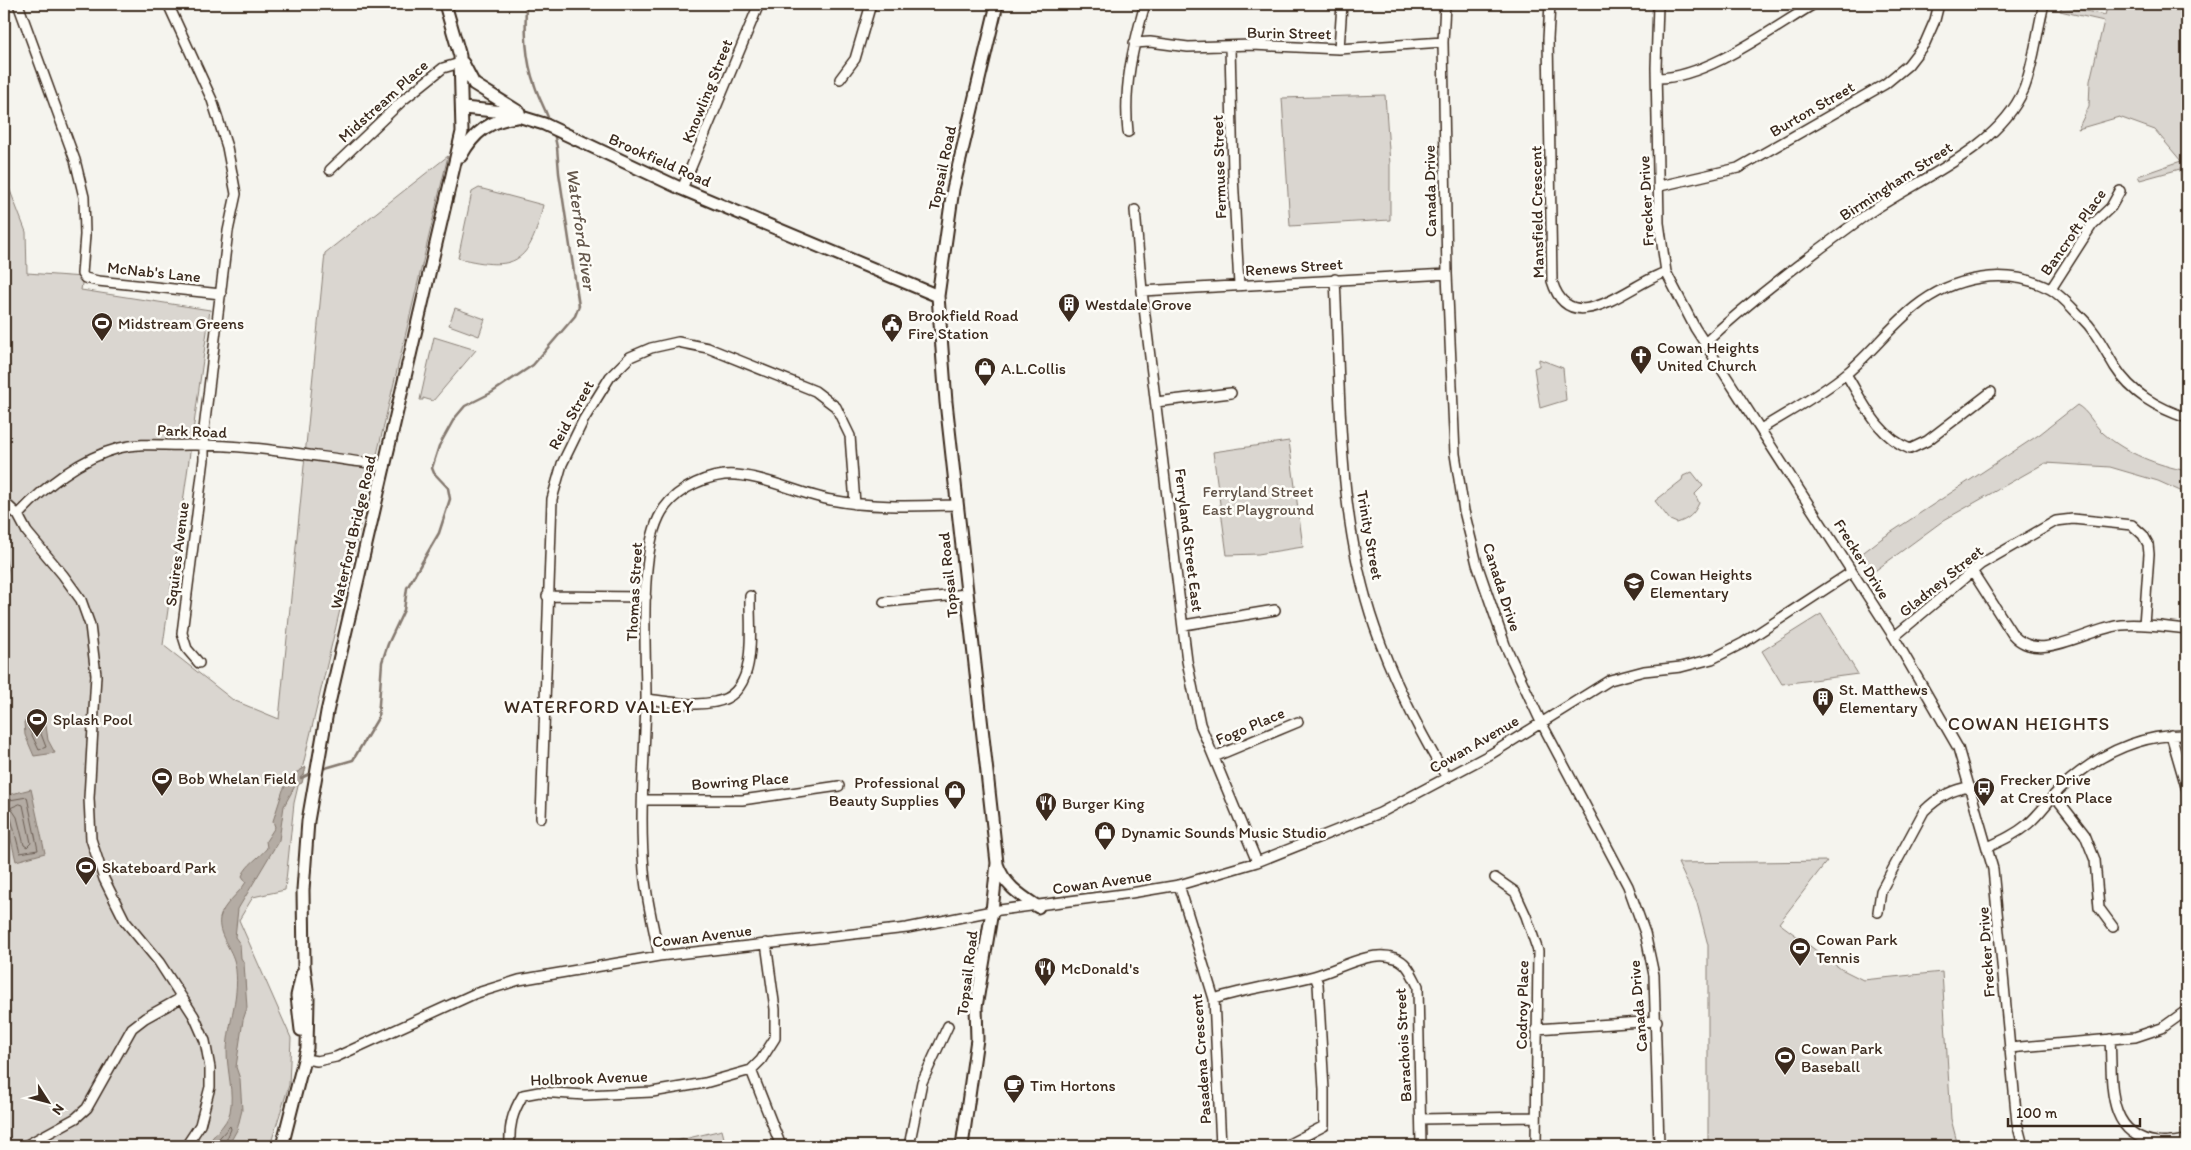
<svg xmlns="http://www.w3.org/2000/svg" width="2191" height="1150" font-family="Itim,sans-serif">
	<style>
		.green { fill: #dad6d0; stroke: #8a8077 }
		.water { fill: #b4aca4; stroke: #84786e }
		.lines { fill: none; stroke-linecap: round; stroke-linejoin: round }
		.shore { stroke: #6b5e54; stroke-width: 1 }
		.stream { stroke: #84786e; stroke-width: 2.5 }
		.minor-casing { stroke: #3b2a1e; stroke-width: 12 }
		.major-casing { stroke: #3b2a1e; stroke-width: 15 }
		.minor { stroke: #fdfcf7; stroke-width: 9 }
		.major { stroke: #fdfcf7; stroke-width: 11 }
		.labels { text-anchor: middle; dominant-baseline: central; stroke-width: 5; stroke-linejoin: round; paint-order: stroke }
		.street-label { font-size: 16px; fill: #3b2a1e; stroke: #fdfcf7 }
		.poi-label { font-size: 16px; fill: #3b2a1e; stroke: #fdfcf7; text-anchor: start }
		.park-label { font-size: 16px; fill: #63554a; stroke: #fdfcf7 }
		.water-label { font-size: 18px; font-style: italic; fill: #65584d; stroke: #fdfcf7 }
		.quarter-label { font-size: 19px; letter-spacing: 1px; fill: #3b2a1e; stroke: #fdfcf7 }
	</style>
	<rect width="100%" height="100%" fill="#f5f4ee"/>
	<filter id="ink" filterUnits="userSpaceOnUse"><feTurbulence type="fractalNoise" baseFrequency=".02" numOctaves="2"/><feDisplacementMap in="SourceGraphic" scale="10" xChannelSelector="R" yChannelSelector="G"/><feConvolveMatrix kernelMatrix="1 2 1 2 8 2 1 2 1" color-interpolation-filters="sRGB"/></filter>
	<g filter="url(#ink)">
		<path class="green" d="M 2108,4 L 2187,4 L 2187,230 L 2184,229 L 2180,169 L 2140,180 L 2138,176 L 2181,161 L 2155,130 L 2119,117 L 2078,129 L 2089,106 L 2090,81 L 2104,21 L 2060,11 L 2062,6 L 2105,15 Z
			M 1385,95 L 1390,164 L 1390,220 L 1290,226 L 1282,98 Z
			M 448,156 L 294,803 L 285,890 L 253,897 L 239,920 L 291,1038 L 289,1085 L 270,1146 L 4,1146 L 4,175 L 26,232 L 27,273 L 83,277 L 81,290 L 210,310 L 163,645 L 233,700 L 279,719 L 325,253 Z
			M 479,188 L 543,205 C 530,263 516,272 458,258 L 472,192 Z
			M 455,308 L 485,319 L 479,336 L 449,325 Z
			M 434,337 L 476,350 L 433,401 L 423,398 L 423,400 L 420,400 Z
			M 1539,359 L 1563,368 L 1566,400 L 1540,408 L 1534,368 L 1539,366 Z
			M 2077,405 C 2088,411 2093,424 2103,433 C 2127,454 2157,465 2187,471 L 2187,494 L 2158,481 L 2110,467 L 2045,463 L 1944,520 L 1872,573 L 1860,555 L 1881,539 L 2040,434 Z
			M 1289,441 L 1303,547 L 1258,554 L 1227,555 L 1213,452 Z
			M 1692,472 L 1703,486 L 1695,494 L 1699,503 C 1694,514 1689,519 1677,523 L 1670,520 L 1655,501 L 1682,480 L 1683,476 Z
			M 1821,614 L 1858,674 L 1782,684 L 1762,651 Z
			M 1827,861 L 1779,923 L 1841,969 L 1863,980 L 1942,972 L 1951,1119 L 1958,1146 L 1708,1146 L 1708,945 L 1697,903 L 1678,863 Z
			M 722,1130 L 726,1146 L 655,1146 Z"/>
		<path class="water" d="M 4,552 L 8,569 L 4,585 Z
			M 45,719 L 48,740 L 55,753 L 34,756 L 25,735 L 24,722 Z
			M 306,767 L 302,783 L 295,786 L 284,806 L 279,840 L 238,909 L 235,937 L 240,944 L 241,958 L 244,963 L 247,1008 L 243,1020 L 236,1067 L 240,1079 L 242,1110 L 237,1130 L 228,1146 L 206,1146 C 212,1136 227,1125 230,1112 C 234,1092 227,1072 227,1051 C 228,1022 241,994 235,964 C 232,948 217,935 220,918 C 223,904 239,894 246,882 L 242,876 C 247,864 259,858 267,848 L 266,841 L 275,827 L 273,821 L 283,790 L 292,775 Z
			M 31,789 L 45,853 L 16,861 L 4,810 L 4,796 Z"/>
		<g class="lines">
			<path class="shore" d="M 38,726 L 46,747 L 39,750 L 29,729 Z
				M 4,801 L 27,797 L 38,850 L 20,853 L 11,818 L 4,814
				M 20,804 L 23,805 L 31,843 L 27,847 L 24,845 L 17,817 L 11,808 Z
				M 212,1146 L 230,1126 L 231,1129 L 224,1146"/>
			<path class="stream" d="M 526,4 C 525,32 525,59 535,86 C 539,99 546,110 550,123
				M 322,769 L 353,760 L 378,718 L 382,662 L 388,644 L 404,610 L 407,588 L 439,533 L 450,499 L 448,488 L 434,473 L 432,468 L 439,446 L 454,419 L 465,406 L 491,393 L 533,365 L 575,316 L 579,306 L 559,173 L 557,147 L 554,133
				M 301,778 L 312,773"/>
			<g class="minor-casing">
				<path id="minor" d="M 18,4 L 75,160 L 84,197 L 85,235 L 82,274 L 85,278 L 98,281 L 221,294
					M 168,4 L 212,100 L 227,147 L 236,194 L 228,231 L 204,429 L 204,459 L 182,633 L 187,649 L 199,663
					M 1445,4 L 1443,42 L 1447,274 L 1455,454 L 1464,511 L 1477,564 L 1505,645 L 1541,722 L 1628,886 L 1645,933 L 1654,975 L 1659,1146
					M 1550,4 L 1548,39 L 1552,281 C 1571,343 1631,283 1666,272
					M 1658,4 L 1656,68 L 1659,223 L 1666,272 L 1695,328 L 1894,637 L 1958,748 L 1993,869 L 2017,1123 L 2023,1146
					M 1134,43 L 1150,42 L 1188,47 L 1252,45 L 1339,49 L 1443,42
					M 1230,47 L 1233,175 L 1239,285
					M 1339,49 L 1342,4
					M 1657,78 C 1705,79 1772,29 1814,4
					M 840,79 L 855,59 L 871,4
					M 1128,132 C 1123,87 1133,47 1145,4
					M 330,170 L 403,100 L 443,68 L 460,63
					M 1660,186 L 1738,168 L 1885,84 L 1908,65 L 1925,43 L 1935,20 L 1939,4
					M 682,189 L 759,4
					M 1135,210 L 1142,291 L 1187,661 L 1200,724 L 1257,862
					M 1335,279 C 1341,395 1336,516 1375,628 C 1393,680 1419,731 1447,778
					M 2051,289 L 2092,225 L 2111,207 L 2120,191
					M 1142,291 L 1447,274
					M 1705,343 C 1754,297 1811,255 1866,215 C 1917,179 1998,150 2024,89 C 2034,63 2037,31 2044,4
					M 1846,374 C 1864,403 1877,436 1910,449 L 1927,441 L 1991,392
					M 1156,402 L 1231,393
					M 1761,429 C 1788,412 1822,394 1847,373 C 1871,353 1890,327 1915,307 C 1952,277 2006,266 2050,289 C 2061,295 2072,308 2081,317 C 2096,331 2104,349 2115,367 C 2132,394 2158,408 2187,418
					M 4,502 L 18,515 L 27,532 L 63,575 L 81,600 L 90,625 L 96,675 L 89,798 L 91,839 L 104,879 L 125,921 L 159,962 L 194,1016 L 205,1041 L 210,1068 L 210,1087 L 200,1125 L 186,1146
					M 18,515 C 45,486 81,458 119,448 C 142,442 165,446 188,445 C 248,444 310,456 370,463 L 385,467
					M 1972,571 L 2013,635 C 2040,665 2088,628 2122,625 C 2143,623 2166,627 2187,629
					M 547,596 L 646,597
					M 884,602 L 967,594
					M 1184,625 L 1275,610
					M 1894,637 L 1981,564 L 2056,521 L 2073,519 L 2132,525 L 2143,535 L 2148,544 L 2149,554 L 2144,625
					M 646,699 C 667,701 693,707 715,702 C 760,694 749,630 750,596
					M 2171,735 L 2187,790
					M 1214,757 L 1298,722
					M 2054,795 L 2085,835 L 2095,860 L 2099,908 L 2113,927
					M 643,800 L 742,800 L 839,786
					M 541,818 L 552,499 L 562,464 L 584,419 L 610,377 L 630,357 L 651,348 L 678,342 L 708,348 L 815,391 L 836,407 L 850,436 L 855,504
					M 1988,847 C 2003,840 2016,834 2028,824 C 2041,813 2050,798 2062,787 C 2097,755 2139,734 2187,735
					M 1495,878 L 1515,892 L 1526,916 L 1538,951 L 1536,1146
					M 1179,885 L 1214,999 L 1221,1146
					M 1878,912 L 1881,891 L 1924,811 C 1936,799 1952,789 1970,787
					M 659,956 C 654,928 646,899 644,870 C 639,813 645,755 646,698 C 646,650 639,558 659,517 C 670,493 699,478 724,475 C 756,472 799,494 831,500 C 873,508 915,506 957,505
					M 1214,999 C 1246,988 1281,985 1314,976 C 1338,970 1370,949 1395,958 C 1408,962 1412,975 1418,986 L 1421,1146
					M 1536,1029 L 1657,1021
					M 2110,1039 C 2113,1079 2104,1135 2157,1142 C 2166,1144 2178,1141 2187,1140
					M 2009,1048 L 2135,1037 L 2162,1028 L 2187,1010
					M 305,1059 L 317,1061 L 336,1057 L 474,994 L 519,980 L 659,956 L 907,928 L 992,911 L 1131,893 L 1179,885 L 1257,862 L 1380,813 L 1491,754 L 1610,680 L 1644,671 L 1681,667 L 1712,659 L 1743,643 L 1850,573
					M 751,1070 L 781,1146
					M 1421,1119 L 1535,1117
					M 25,1146 L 76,1118 L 87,1108 L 132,1028 L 145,1018 L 181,998
					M 510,1146 C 509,1126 512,1113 523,1095 L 539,1092 L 585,1095 L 652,1092 L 705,1083 L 751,1070 L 761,1060 L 775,1038 L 775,1009 L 766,943
					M 909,1146 L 922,1082 L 948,1026
					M 1285,1146 L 1324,1126 L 1324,1090 L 1318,984 L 1315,976"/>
			</g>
			<g class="major-casing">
				<path id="major" d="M 463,63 L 474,84 L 519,112
					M 463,108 L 505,112 L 544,124 L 682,189 L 938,296
					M 461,156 C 474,132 490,120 517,117
					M 997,864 C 1004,885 1020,895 1038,907
					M 301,1030 L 297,996 L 302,974
					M 282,1146 L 307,1048 L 308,998 L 304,966 L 303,890 L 308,821 L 327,712 L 462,132 L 460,56 L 445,4
					M 962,1146 L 977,1039 L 976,1007 L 992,911 L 997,863 L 946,402 L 938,296 L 953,189 L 997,4"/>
			</g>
			<use href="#minor" class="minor"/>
			<use href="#major" class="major"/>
		</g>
	</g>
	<defs>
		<g id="building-pin" transform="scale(1.125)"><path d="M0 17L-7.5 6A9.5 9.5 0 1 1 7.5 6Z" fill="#3b2a1e" stroke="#fdfcf7"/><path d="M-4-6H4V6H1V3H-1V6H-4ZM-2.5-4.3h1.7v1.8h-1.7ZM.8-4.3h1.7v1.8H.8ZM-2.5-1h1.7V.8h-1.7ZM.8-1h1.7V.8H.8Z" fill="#fff"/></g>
		<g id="stadium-pin" transform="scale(1.125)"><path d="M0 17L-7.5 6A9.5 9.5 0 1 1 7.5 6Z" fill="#3b2a1e" stroke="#fdfcf7"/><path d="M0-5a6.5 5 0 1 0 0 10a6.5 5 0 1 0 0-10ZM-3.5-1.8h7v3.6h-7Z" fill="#fff"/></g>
		<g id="civic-pin" transform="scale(1.125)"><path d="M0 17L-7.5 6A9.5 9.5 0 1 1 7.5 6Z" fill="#3b2a1e" stroke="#fdfcf7"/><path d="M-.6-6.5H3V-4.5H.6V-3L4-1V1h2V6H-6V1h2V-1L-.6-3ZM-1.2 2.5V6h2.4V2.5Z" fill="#fff"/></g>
		<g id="church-pin" transform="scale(1.125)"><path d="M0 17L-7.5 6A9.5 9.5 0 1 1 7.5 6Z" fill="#3b2a1e" stroke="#fdfcf7"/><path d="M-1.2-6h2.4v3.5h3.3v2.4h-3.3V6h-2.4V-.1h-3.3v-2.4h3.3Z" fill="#fff"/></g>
		<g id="shop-pin" transform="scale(1.125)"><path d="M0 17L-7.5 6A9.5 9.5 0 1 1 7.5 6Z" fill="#3b2a1e" stroke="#fdfcf7"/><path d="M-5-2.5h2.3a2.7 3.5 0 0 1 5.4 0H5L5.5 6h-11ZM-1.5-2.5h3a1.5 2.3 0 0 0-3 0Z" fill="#fff"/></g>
		<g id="school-pin" transform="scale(1.125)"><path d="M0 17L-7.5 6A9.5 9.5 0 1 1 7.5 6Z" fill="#3b2a1e" stroke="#fdfcf7"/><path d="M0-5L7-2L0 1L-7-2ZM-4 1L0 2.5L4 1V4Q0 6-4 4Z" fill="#fff"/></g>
		<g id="bus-pin" transform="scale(1.125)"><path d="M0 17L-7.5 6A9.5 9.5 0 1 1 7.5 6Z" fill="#3b2a1e" stroke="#fdfcf7"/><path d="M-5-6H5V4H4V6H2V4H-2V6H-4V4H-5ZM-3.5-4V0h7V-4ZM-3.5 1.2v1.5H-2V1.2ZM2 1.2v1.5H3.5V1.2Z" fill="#fff"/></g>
		<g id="restaurant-pin" transform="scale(1.125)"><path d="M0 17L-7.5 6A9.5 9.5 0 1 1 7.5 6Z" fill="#3b2a1e" stroke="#fdfcf7"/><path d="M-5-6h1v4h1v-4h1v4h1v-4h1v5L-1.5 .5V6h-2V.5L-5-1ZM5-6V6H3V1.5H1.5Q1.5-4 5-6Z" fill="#fff"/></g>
		<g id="cafe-pin" transform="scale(1.125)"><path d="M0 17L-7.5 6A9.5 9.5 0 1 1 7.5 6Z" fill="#3b2a1e" stroke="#fdfcf7"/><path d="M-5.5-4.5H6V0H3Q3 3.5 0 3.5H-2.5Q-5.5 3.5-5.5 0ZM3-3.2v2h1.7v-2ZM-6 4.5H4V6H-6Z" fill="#fff"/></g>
	</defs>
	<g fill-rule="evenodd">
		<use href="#building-pin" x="1069" y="304"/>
		<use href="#stadium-pin" x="102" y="323"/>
		<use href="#civic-pin" x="892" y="324"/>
		<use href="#church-pin" x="1641" y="356"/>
		<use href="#shop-pin" x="985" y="368"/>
		<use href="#school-pin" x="1634" y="583"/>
		<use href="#building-pin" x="1823" y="698"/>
		<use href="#stadium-pin" x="37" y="719"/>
		<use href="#stadium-pin" x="162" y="778"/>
		<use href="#bus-pin" x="1984" y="788"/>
		<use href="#shop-pin" x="955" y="791"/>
		<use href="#restaurant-pin" x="1046" y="803"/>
		<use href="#shop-pin" x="1105" y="832"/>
		<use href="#stadium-pin" x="86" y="867"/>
		<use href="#stadium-pin" x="1800" y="948"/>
		<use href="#restaurant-pin" x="1045" y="968"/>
		<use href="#stadium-pin" x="1785" y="1057"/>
		<use href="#cafe-pin" x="1014" y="1085"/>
	</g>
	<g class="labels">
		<g class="street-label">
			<text transform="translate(1289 33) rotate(1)">Burin Street</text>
			<text transform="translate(707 91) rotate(-68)">Knowling Street</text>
			<text transform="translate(383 101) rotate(-42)">Midstream Place</text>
			<text transform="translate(1812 109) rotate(-30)">Burton Street</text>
			<text transform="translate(660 160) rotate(24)">Brookfield Road</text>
			<text transform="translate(1219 167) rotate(-92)">Fermuse Street</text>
			<text transform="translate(942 168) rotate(-78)">Topsail Road</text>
			<text transform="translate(1896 181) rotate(-33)">Birmingham Street</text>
			<text transform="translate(1430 191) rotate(-91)">Canada Drive</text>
			<text transform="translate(1646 201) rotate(-93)">Frecker Drive</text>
			<text transform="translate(1537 212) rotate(-91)">Mansfield Crescent</text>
			<text transform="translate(2073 232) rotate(-55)">Bancroft Place</text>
			<text transform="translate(1294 267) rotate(-4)">Renews Street</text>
			<text transform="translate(154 272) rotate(6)">McNab's Lane</text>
			<text transform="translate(571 415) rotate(-61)">Reid Street</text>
			<text transform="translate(192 431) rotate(2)">Park Road</text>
			<text transform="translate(353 532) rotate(-77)">Waterford Bridge Road</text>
			<text transform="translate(1370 535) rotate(80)">Trinity Street</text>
			<text transform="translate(1189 540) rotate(83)">Ferryland Street East</text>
			<text transform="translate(177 554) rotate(-83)">Squires Avenue</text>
			<text transform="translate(1862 559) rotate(58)">Frecker Drive</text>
			<text transform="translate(948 575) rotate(-96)">Topsail Road</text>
			<text transform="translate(1941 581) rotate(-39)">Gladney Street</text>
			<text transform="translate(1502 587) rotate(72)">Canada Drive</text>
			<text transform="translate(634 592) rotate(-87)">Thomas Street</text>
			<text transform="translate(1250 726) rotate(-23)">Fogo Place</text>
			<text transform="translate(1474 744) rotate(-30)">Cowan Avenue</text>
			<text transform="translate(740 781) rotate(-4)">Bowring Place</text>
			<text transform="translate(1102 882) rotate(-8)">Cowan Avenue</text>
			<text transform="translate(702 936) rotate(-7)">Cowan Avenue</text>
			<text transform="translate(1986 952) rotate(-94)">Frecker Drive</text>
			<text transform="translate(967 973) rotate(-83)">Topsail Road</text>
			<text transform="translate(1522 1005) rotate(-89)">Codroy Place</text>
			<text transform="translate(1638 1006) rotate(-95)">Canada Drive</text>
			<text transform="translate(1403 1045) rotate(-93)">Barachois Street</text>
			<text transform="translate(1201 1059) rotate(-94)">Pasadena Crescent</text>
			<text transform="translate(589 1078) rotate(-2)">Holbrook Avenue</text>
		</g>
		<g class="poi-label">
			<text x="1085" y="304">Westdale Grove</text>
			<text x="908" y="315">Brookfield Road<tspan x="908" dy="18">Fire Station</tspan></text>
			<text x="118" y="323">Midstream Greens</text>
			<text x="1657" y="347">Cowan Heights<tspan x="1657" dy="18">United Church</tspan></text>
			<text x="1001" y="368">A.L.Collis</text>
			<text x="1650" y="574">Cowan Heights<tspan x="1650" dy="18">Elementary</tspan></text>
			<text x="1839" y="689">St. Matthews<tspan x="1839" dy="18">Elementary</tspan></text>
			<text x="53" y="719">Splash Pool</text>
			<text x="178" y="778">Bob Whelan Field</text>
			<text x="2000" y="779">Frecker Drive<tspan x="2000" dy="18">at Creston Place</tspan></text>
			<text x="939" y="782" text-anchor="end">Professional<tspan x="939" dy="18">Beauty Supplies</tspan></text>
			<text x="1062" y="803">Burger King</text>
			<text x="1121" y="832">Dynamic Sounds Music Studio</text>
			<text x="102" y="867">Skateboard Park</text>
			<text x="1816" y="939">Cowan Park<tspan x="1816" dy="18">Tennis</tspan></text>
			<text x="1061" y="968">McDonald's</text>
			<text x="1801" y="1048">Cowan Park<tspan x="1801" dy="18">Baseball</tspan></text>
			<text x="1030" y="1085">Tim Hortons</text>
		</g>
		<g class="park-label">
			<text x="1258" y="491">Ferryland Street<tspan x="1258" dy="18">East Playground</tspan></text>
		</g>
		<g class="water-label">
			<text transform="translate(581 229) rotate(82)">Waterford River</text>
		</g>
		<g class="quarter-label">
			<text x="599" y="706">WATERFORD VALLEY</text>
			<text x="2029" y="723">COWAN HEIGHTS</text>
		</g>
	</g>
	<rect width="2191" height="1150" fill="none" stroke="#fdfcf7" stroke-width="20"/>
	<rect x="10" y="10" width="2171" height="1130" fill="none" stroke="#3b2a1e" stroke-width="2" filter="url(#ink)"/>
	<g transform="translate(48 1102) rotate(126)" stroke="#fdfcf7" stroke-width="4" paint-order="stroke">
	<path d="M0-4L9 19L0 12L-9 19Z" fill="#3b2a1e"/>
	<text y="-8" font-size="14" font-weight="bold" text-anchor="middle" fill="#3b2a1e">N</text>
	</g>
	<path d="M2008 1118v8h132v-8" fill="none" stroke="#3b2a1e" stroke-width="2.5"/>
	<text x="2016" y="1118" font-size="15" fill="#3b2a1e" stroke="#fdfcf7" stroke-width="4" paint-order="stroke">100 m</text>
</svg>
